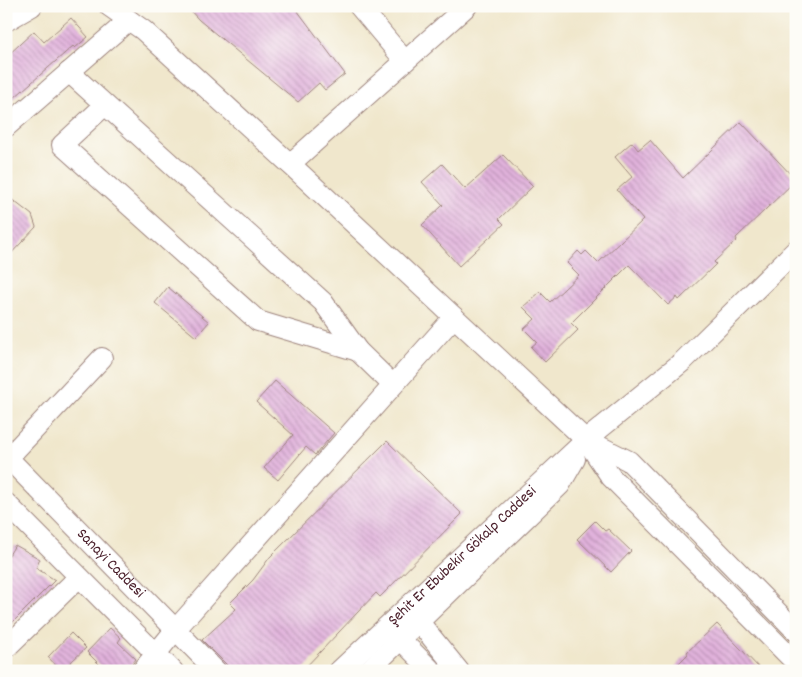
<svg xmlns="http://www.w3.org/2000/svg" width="802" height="677" font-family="Dekko,sans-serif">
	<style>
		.building { fill: url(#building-back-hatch) }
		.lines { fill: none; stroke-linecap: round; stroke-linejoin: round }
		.minor-casing { stroke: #9d837c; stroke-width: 22 }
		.minor { stroke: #fff; stroke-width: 20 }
		.labels { text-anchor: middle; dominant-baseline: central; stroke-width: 4.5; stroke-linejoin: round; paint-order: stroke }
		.street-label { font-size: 16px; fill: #4a1f2b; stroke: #fdfcf7 }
	</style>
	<defs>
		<pattern id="building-back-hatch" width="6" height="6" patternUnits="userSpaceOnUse" patternTransform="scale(1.25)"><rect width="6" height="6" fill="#e1b2dc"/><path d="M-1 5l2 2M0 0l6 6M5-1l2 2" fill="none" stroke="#b890b3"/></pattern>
	</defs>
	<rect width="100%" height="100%" fill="#fdfcf7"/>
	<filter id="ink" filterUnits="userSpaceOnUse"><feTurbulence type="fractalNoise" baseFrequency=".02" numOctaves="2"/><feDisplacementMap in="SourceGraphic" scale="10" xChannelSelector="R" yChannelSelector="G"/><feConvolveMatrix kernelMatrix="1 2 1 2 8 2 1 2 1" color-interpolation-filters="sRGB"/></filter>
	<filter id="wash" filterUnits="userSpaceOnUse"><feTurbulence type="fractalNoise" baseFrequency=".0096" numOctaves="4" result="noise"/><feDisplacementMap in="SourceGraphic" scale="20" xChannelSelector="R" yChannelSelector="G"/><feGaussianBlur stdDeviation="1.12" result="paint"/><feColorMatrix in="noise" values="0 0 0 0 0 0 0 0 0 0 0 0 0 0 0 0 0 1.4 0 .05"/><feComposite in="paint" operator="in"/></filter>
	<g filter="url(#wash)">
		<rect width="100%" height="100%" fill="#f0e7cc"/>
		<g id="blocks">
			<path class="building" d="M 186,6 L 294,6 L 345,74 L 325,90 L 319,83 L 298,102 L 199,20 Z
				M 71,18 L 88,37 L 75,48 L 73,46 L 6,105 L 6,57 L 34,31 L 44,42 Z
				M 741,122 L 796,180 L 736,238 L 737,240 L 714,262 L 716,264 L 679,300 L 677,297 L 668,305 L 629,265 L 571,323 L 578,330 L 545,362 L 531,347 L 537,342 L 524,329 L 535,319 L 523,307 L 540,292 L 550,302 L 579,275 L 567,263 L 578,251 L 582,255 L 586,251 L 598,263 L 643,220 L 617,190 L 632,177 L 615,157 L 632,142 L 638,150 L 650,140 L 683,178 Z
				M 503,155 L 533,186 L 499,219 L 504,224 L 459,266 L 422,225 L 443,205 L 422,182 L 442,164 L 465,189 Z
				M 6,195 L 32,215 L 36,227 L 6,259 Z
				M 168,287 L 209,322 L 196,337 L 155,303 Z
				M 275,381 L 334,433 L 315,455 L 306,447 L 278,480 L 264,468 L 293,435 L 256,402 Z
				M 387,441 L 462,514 L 380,597 L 376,593 L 302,671 L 233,671 L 202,640 L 236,609 L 230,603 L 253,580 L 270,557 Z
				M 595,521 L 605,531 L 608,529 L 631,551 L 611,572 L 577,539 Z
				M 15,545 L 40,559 L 36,568 L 55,580 L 6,629 L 6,560 Z
				M 717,624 L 762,671 L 671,671 L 688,654 L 687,652 Z
				M 110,628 L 121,638 L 118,642 L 136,659 L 127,671 L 106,671 L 87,652 Z
				M 71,633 L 86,648 L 61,671 L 48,657 Z"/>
		</g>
	</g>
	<g filter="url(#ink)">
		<use href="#blocks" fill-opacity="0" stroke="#9d837c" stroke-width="1"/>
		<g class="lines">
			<g class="minor-casing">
				<g id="minor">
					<path d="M 109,6 L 143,30 L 290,164 L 586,440 L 611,477 L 796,663"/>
					<path d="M 359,6 L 405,61"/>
					<path d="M 6,21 L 32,6"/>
					<path d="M 69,72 L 323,302 L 358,351 L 393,385"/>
					<path d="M 105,105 L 62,145 L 258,321 L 358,351"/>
					<path d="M 6,127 L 129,20"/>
					<path d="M 290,164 L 467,6"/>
					<path d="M 589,441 L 629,461 L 796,631"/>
					<path id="s1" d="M 6,456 L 216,671"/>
					<path d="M 6,460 L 102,358"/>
					<path d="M 6,503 L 173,671"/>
					<path d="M 419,622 L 459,671"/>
					<path d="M 401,640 L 432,671"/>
					<path d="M 6,648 L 79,577"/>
					<path d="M 142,671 L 176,629 L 454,317"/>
					<path id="s2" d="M 339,671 L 586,440 L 682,362 L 796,250"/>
					<path d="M 368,671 L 560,485 L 575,459"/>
				</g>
			</g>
			<use href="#minor" class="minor"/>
		</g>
	</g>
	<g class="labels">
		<g class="street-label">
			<text stroke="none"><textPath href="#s2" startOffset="169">Şehit Er Ebubekir Gökalp Caddesi</textPath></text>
			<text stroke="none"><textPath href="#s1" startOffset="150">Sanayi Caddesi</textPath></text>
		</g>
	</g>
	<rect width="802" height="677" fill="none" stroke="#fdfcf7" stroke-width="25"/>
</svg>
